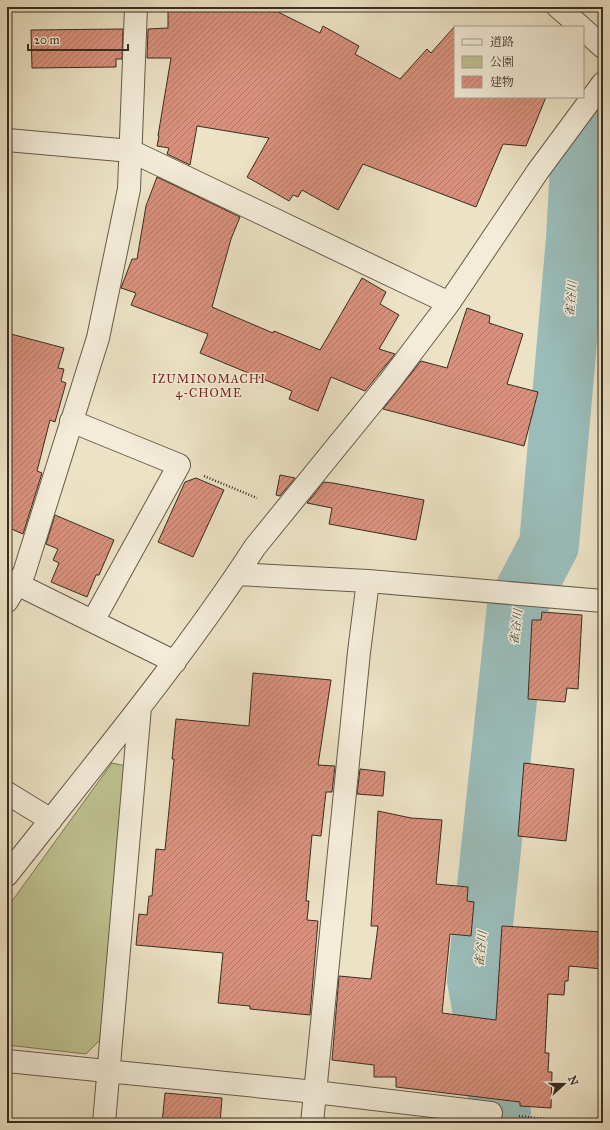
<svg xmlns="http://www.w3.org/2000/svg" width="610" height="1130" font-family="'IM FELL Great Primer','Noto Serif JP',serif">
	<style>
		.green { fill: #bec290; stroke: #7c7858 }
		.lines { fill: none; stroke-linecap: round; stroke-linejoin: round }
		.river { stroke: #9abdba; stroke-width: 60 }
		.building { fill: url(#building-hatch); stroke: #392d20 }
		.minor-casing { stroke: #665a49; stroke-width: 24 }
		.path { stroke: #392d20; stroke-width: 2.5; stroke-dasharray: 1 2; stroke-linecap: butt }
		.minor { stroke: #f3ecd9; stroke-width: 22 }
		.labels { text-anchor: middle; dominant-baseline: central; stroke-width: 3; stroke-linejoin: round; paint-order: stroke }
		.water-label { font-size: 12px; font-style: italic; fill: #515146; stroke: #f3ecd9 }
		.neighbourhood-label { font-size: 12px; letter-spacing: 1px; fill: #7a1f14; stroke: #f3ecd9 }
	</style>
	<defs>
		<pattern id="building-hatch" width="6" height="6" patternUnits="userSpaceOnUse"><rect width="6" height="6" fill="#d9917d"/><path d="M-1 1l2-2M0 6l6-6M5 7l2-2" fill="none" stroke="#b17766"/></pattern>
	</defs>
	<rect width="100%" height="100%" fill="#ece2c5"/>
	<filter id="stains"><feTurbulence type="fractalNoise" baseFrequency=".005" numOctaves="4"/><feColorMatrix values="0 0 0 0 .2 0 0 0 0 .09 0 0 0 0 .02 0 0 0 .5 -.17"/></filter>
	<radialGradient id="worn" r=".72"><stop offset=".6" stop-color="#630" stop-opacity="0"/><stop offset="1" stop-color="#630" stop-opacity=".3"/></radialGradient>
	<path class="green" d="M 112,763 L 126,766 L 100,1040 L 86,1054 L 7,1045 L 7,908 Z"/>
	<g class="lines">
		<path class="river" d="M 499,1123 L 501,1113 L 477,980 L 517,606 L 549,545 L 576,239 L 581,146 L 603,119"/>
	</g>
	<path class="building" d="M 168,7 L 268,7 L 320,33 L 323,26 L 359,46 L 355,54 L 400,79 L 427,49 L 431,53 L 455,26 L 455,97 L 546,97 L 526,146 L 503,144 L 476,207 L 363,164 L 338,210 L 302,190 L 298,197 L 293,195 L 289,201 L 247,177 L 269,138 L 197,126 L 190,165 L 167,154 L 169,148 L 157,146 L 159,136 L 158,136 L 171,58 L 147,58 L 148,29 L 168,28 Z
		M 123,29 L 122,59 L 116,59 L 116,67 L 32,68 L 31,30 Z
		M 157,177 L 240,217 L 231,239 L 212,307 L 273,333 L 274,331 L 320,350 L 362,278 L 386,292 L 380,304 L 399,315 L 379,349 L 395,354 L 365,391 L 331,377 L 318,411 L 289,399 L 292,391 L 200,353 L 208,334 L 131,305 L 136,293 L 121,288 L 132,259 L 137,259 L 146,206 Z
		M 467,308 L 490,316 L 489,323 L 523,334 L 507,384 L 538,392 L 524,446 L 383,409 L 421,361 L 447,368 Z
		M 7,333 L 64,348 L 58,368 L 64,369 L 61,381 L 66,383 L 55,422 L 50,420 L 37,471 L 42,473 L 23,534 L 7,527 Z
		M 280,475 L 295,478 L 280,496 L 276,495 Z
		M 196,478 L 224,490 L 193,557 L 158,542 L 185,482 Z
		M 324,482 L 333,483 L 424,500 L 416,540 L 329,524 L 332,508 L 307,503 Z
		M 55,515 L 114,540 L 99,575 L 96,575 L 87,597 L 51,582 L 59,563 L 53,560 L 58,549 L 46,544 Z
		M 542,612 L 582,615 L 578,689 L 567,688 L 565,702 L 528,699 L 532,620 L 541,620 Z
		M 253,673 L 331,680 L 318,765 L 335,766 L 332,792 L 326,792 L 321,836 L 312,835 L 306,901 L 309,901 L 307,920 L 318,921 L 310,1015 L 250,1009 L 250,1006 L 218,1003 L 223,953 L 136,945 L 139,914 L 147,915 L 149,896 L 152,896 L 156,849 L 165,850 L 174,759 L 172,759 L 176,719 L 249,726 Z
		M 524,763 L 574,769 L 566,841 L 518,836 Z
		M 360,769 L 385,772 L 383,796 L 357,794 Z
		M 378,811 L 411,818 L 442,820 L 436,884 L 468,887 L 467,901 L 474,902 L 471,936 L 450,934 L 442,1013 L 496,1020 L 502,926 L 603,932 L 603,969 L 569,966 L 568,981 L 565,981 L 564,995 L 548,994 L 545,1053 L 549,1053 L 548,1072 L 552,1072 L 551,1108 L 520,1106 L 520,1102 L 396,1087 L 396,1077 L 374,1077 L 374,1065 L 332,1060 L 339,976 L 371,979 L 378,926 L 371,926 Z
		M 165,1093 L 222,1098 L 220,1123 L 162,1123 Z"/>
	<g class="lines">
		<g class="minor-casing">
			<path id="minor" d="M 558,7 L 581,27
				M 583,29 L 603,47
				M 7,140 L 131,151 L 449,303
				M 71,421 L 179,465 L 93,621
				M 237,574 L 368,581 L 603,601
				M 17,584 L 175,662
				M 7,601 L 24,573 L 98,338 L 129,189 L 136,7
				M 7,793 L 51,820
				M 7,875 C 92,767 180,662 255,547 L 390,381 L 449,303 L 538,171 L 603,83
				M 7,1061 L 315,1092 L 491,1113
				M 104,1123 L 140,707
				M 312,1123 L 359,652 L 368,581"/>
		</g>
		<path class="path" d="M 204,476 L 257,498
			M 519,1116 L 578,1123"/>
		<use href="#minor" class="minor"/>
	</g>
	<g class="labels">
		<g class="water-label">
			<text transform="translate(571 299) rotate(-85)">雀谷川</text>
			<text transform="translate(516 627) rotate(-83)">雀谷川</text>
			<text transform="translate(481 949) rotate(-84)">雀谷川</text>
		</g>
		<g class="neighbourhood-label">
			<text x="209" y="379">IZUMINOMACHI<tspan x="209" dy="14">4-CHOME</tspan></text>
		</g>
	</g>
	<rect width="610" height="1130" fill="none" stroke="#ece2c5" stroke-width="24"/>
	<rect x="8" y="8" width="594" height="1114" fill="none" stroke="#392d20" stroke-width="2"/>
	<rect x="12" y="12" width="586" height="1106" fill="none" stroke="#392d20"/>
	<rect x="454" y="26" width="130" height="72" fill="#f3ecd9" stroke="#a9a08f"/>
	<rect x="462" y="39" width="20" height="6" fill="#f3ecd9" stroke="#a9a08f"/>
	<text x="490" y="46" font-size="12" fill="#392d20">道路</text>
	<rect x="462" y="56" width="20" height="12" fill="#bec290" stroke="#a9a08f"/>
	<text x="490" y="66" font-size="12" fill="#392d20">公園</text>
	<rect x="462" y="76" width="20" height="12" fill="url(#building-hatch)" stroke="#a9a08f"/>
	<text x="490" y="86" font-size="12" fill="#392d20">建物</text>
	<g transform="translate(564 1084) rotate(69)" stroke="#f3ecd9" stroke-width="3" paint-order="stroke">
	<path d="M0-3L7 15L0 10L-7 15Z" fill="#392d20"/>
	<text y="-6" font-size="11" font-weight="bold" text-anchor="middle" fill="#392d20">N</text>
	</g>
	<path d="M28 44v6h100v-6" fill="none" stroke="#392d20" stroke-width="2"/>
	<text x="34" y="44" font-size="12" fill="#392d20" stroke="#f3ecd9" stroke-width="3" paint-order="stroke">20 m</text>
	<rect width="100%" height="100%" filter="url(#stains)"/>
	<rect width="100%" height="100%" fill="url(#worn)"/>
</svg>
